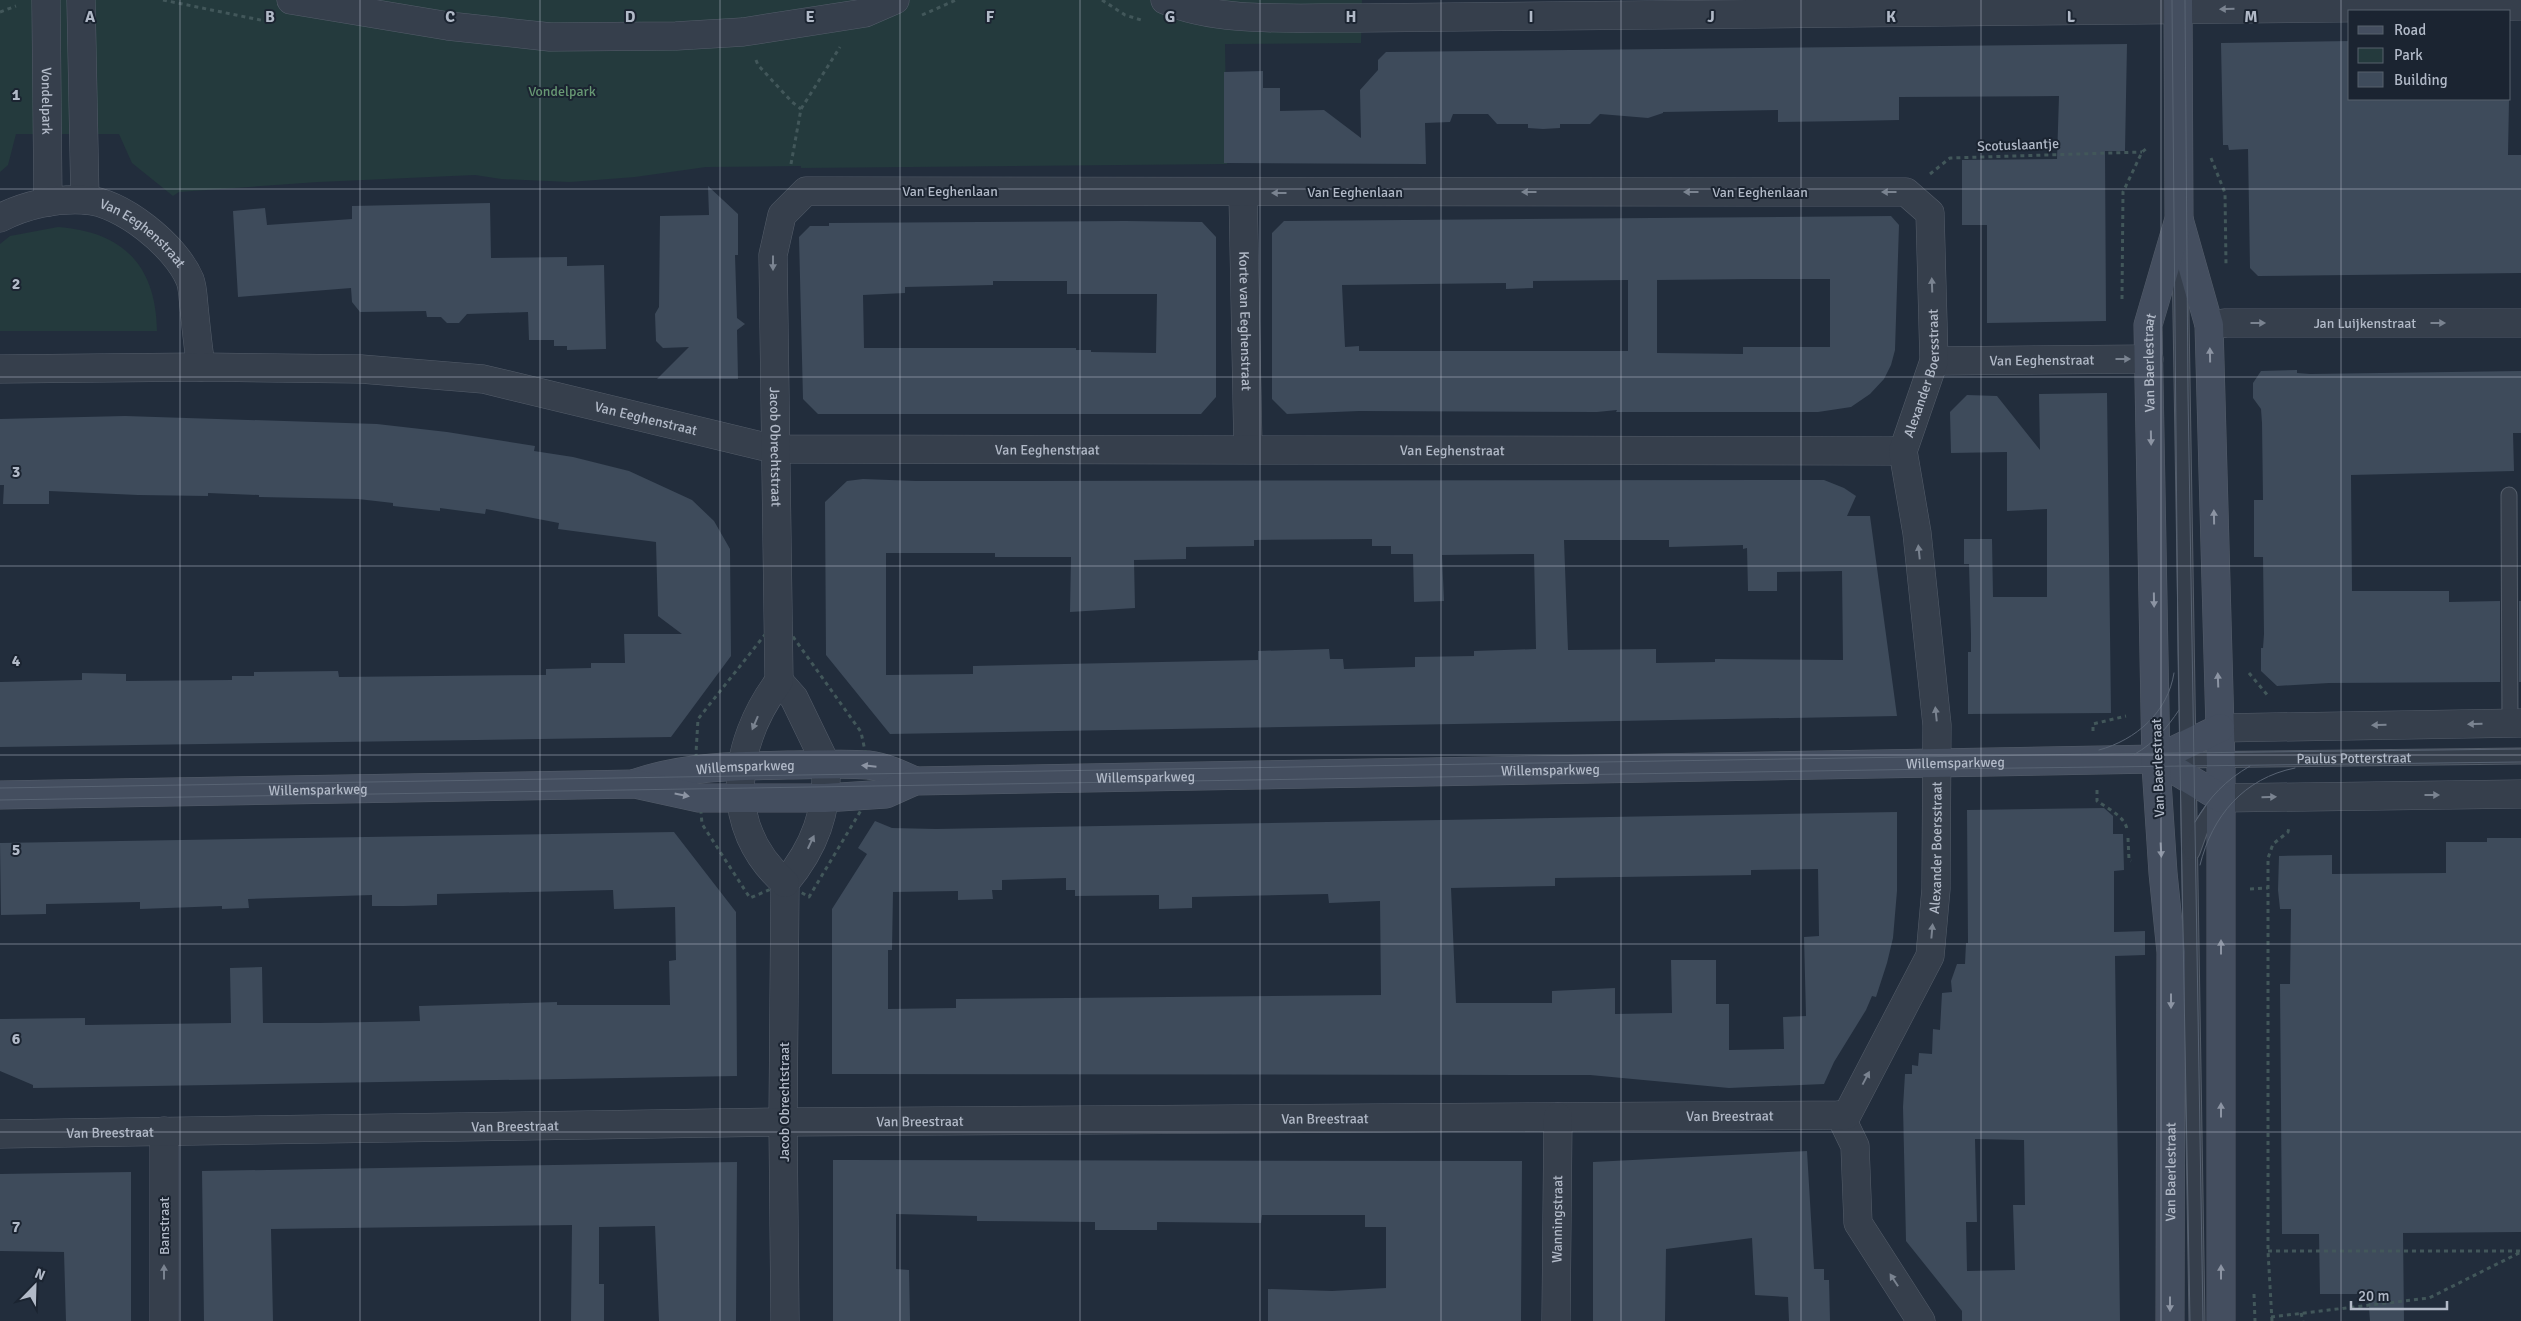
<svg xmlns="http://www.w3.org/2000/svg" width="2521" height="1321" font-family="Signika,sans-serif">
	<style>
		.green { fill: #243a3d }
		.building { fill: #3e4b5b; fill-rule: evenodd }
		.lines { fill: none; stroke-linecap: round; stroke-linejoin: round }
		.lane-casing { stroke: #545d6a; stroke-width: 17 }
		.street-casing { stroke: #545d6a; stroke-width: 29 }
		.secondary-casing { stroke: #545d6a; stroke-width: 29 }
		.path { stroke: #42575a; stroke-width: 3; stroke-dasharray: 4 4; stroke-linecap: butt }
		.lane { stroke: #363f4c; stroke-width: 15 }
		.street { stroke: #363f4c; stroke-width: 28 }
		.secondary { stroke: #444e5f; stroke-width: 28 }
		.tram { stroke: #586373; stroke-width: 1 }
		.oneway { fill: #7a8390 }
		.oneway2 { fill: #8c94a3 }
		.grid { fill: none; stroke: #b2bac8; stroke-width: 1; stroke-opacity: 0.55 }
		.labels { text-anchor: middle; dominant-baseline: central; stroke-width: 4; stroke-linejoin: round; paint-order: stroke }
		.park-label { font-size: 14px; fill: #689974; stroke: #1b2431 }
		.street-label { font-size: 14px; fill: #b2bac8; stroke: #1b2431 }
		.grid-label { font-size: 16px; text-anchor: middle; font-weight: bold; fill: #b2bac8; stroke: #1b2431; stroke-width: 4; stroke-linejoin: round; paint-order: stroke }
	</style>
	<rect width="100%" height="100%" fill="#222d3c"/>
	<path class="green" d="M 0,0 L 1362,0 L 1361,43 L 1225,44 L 1227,164 L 801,168 L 801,166 L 706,167 L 635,177 L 570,182 L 501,179 L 475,175 L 318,182 L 179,192 L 173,196 L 132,163 L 119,134 L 16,134 L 8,165 L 0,172 Z
		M 58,227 C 124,232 156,266 157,331 L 0,331 L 0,244 L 10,236 Z"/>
	<path class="building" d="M 2350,41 L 2350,99 L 2509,99 L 2508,155 L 2521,155 L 2521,273 L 2258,276 L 2250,268 L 2248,149 L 2229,150 L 2228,145 L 2223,145 L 2221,43 Z
		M 2127,44 L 2125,151 L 2105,151 L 2106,321 L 1987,323 L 1987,225 L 1962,225 L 1962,160 L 2057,159 L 2059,96 L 1899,97 L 1899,120 L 1851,121 L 1778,122 L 1778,110 L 1663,112 L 1663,113 L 1648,118 L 1600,114 L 1590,124 L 1560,124 L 1560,128 L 1543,129 L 1528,128 L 1528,124 L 1497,124 L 1488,114 L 1453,114 L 1450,122 L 1425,123 L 1426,164 L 1224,163 L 1224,72 L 1263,71 L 1263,88 L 1280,88 L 1280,111 L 1324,110 L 1361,138 L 1360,90 L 1378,70 L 1378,60 L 1386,52 Z
		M 708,186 L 738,214 L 738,255 L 735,255 L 737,318 L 745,324 L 737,330 L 738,379 L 657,379 L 689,347 L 663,348 L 656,341 L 655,314 L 659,307 L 660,216 L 709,215 Z
		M 490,203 L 491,258 L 567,257 L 567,266 L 604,265 L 606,349 L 567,350 L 567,346 L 554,346 L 554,340 L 529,340 L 528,312 L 467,314 L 459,323 L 447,323 L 441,317 L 427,317 L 426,311 L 360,312 L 352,302 L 351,288 L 238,297 L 233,211 L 265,208 L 267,225 L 352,219 L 352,206 Z
		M 1891,216 L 1899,225 L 1895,350 L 1891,365 L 1884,379 L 1870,394 L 1851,407 L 1818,412 L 1616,412 L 1617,410 L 1597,412 L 1359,411 L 1287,414 L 1272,399 L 1272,233 L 1284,221 ZM 1754,279 L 1830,279 L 1830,347 L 1743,347 L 1743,354 L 1657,353 L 1657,280 ZM 1628,280 L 1628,351 L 1359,351 L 1359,346 L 1345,347 L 1342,285 L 1506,283 L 1506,289 L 1533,288 L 1533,281 Z
		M 1125,221 L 1202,222 L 1216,237 L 1216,397 L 1201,414 L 818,414 L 803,399 L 799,237 L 810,226 L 829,226 L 829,223 ZM 993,281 L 1067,281 L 1067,294 L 1157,294 L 1156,353 L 1091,352 L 1091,350 L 1076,350 L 1076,348 L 864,348 L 863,295 L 905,293 L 905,287 L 993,285 Z
		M 2297,370 L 2297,373 L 2310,374 L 2521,371 L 2521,433 L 2513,433 L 2514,471 L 2351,475 L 2352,591 L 2449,591 L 2449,602 L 2500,601 L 2500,682 L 2329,683 L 2277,686 L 2261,671 L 2261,648 L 2263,648 L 2264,634 L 2263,557 L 2254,557 L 2254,500 L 2263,500 L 2262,423 L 2261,409 L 2253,398 L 2253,383 L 2261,371 Z
		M 2107,393 L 2111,713 L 1968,714 L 1968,652 L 1971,652 L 1971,635 L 1969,564 L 1964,564 L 1964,539 L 1992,539 L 1993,597 L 2047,597 L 2047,509 L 2007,511 L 2007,452 L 1951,453 L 1950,412 L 1967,395 L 1997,396 L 2040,450 L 2039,394 Z
		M 125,416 L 377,424 L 447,432 L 535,446 L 534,451 L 573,457 L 629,471 L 692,500 L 714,521 L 730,549 L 731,656 L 671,737 L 0,747 L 0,682 L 82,680 L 82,673 L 126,674 L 126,681 L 232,680 L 232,676 L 254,676 L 254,672 L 338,671 L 339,677 L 546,675 L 546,669 L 591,668 L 591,663 L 625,663 L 624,634 L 682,634 L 658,616 L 656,542 L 558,529 L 559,523 L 486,509 L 485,514 L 440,508 L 440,511 L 393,506 L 393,503 L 358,499 L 259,497 L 259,495 L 208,493 L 208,496 L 138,495 L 49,491 L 49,504 L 3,504 L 4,485 L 0,485 L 0,419 Z
		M 863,479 L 916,481 L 1824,480 L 1844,488 L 1856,496 L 1847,516 L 1870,516 L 1897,716 L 890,734 L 826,655 L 825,502 L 847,481 ZM 1372,539 L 1372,546 L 1391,546 L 1391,554 L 1413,554 L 1414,602 L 1444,601 L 1442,555 L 1534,554 L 1536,649 L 1474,651 L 1474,656 L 1415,657 L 1415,667 L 1344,669 L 1343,659 L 1330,659 L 1329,649 L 1258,651 L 1258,660 L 973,666 L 973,674 L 886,675 L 886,553 L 995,553 L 995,557 L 1071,557 L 1070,612 L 1135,608 L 1134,560 L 1186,559 L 1186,547 L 1254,546 L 1254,540 ZM 1564,540 L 1669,540 L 1669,547 L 1743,545 L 1743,549 L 1747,548 L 1748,591 L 1777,591 L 1777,572 L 1842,571 L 1843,660 L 1715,659 L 1715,662 L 1656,663 L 1656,649 L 1568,650 Z
		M 2519,601 L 2521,601 L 2521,682 L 2519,682 Z
		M 2104,808 L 2113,816 L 2113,834 L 2123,834 L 2124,870 L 2114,871 L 2114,932 L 2145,931 L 2145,955 L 2115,956 L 2120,1321 L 1962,1321 L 1962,1311 L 1906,1241 L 1903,1107 L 1905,1074 L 1912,1074 L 1912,1065 L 1918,1066 L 1919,1053 L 1932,1054 L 1933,1029 L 1940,1030 L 1942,993 L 1952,992 L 1951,981 L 1957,964 L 1965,964 L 1966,943 L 1968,943 L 1967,810 ZM 1975,1139 L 2024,1140 L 2025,1205 L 2013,1205 L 2015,1270 L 1967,1271 L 1966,1222 L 1977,1222 Z
		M 1897,812 L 1897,891 L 1893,938 L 1887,963 L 1876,997 L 1872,996 L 1866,1010 L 1834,1062 L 1824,1084 L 1729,1088 L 1590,1075 L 832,1074 L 832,909 L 867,854 L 858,848 L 875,821 L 892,828 L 936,829 ZM 1818,869 L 1819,936 L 1804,937 L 1806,1016 L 1783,1017 L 1784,1049 L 1729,1050 L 1729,1004 L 1716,1004 L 1716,960 L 1671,960 L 1672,1013 L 1615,1014 L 1615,988 L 1552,991 L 1552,1003 L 1456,1003 L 1451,888 L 1555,886 L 1555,878 L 1751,875 L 1751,870 ZM 1066,878 L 1066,890 L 1075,890 L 1075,896 L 1159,895 L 1159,909 L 1192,908 L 1192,897 L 1328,894 L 1329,903 L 1380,901 L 1381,995 L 956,999 L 956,1008 L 888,1009 L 888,950 L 892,950 L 893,892 L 958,891 L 958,900 L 993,899 L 992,890 L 1002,890 L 1002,880 Z
		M 674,832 L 736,912 L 737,1076 L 33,1088 L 33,1085 L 0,1071 L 0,1019 L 85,1018 L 85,1025 L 231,1023 L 230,968 L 262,967 L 263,1023 L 319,1023 L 420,1021 L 419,1006 L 557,1002 L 557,1005 L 670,1005 L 669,961 L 676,960 L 675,907 L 614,909 L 613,890 L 437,894 L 437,905 L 404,906 L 372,906 L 372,895 L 248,899 L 249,908 L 222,909 L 222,906 L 140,909 L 140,902 L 46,904 L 46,914 L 1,915 L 0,843 Z
		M 2487,838 L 2521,838 L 2521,1232 L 2403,1233 L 2404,1321 L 2370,1321 L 2368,1294 L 2320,1294 L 2319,1234 L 2282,1234 L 2280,984 L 2290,984 L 2291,909 L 2280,909 L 2278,890 L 2279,856 L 2332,855 L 2332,874 L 2446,873 L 2446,842 L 2487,842 Z
		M 1807,1151 L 1814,1269 L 1824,1269 L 1824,1280 L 1829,1280 L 1830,1321 L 1789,1321 L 1788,1297 L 1755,1295 L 1752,1238 L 1666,1249 L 1665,1321 L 1593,1321 L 1593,1162 Z
		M 833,1160 L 1522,1161 L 1521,1321 L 1268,1321 L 1268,1289 L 1332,1291 L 1386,1288 L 1386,1227 L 1365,1227 L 1365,1215 L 1262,1215 L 1261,1223 L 1157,1222 L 1157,1230 L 1095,1230 L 1095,1222 L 977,1221 L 977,1216 L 896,1214 L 896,1269 L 909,1270 L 910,1321 L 833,1321 Z
		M 737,1162 L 736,1321 L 659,1321 L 655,1226 L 599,1227 L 599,1284 L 604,1284 L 604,1321 L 571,1321 L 572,1225 L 271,1229 L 273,1321 L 204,1321 L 202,1171 Z
		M 131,1172 L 131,1321 L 66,1321 L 64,1252 L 0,1251 L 0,1174 Z"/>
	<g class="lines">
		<g class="lane-casing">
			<g id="lane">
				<path d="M 2180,253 L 2197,1321"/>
				<path d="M 2509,495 L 2510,723"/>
				<path id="s1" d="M 2178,760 L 2521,756"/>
				<path d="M 2192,852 L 2201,827 L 2218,802"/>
			</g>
		</g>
		<g class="street-casing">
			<g id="street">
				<path id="s2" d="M 46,0 L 48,202"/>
				<path d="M 81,0 L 85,200"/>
				<path d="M 291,0 L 448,26 L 550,37 L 676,36 L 743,32 L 865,13 L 895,0"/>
				<path d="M 1165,0 C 1219,24 1300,17 1359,18 L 2521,6"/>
				<path id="s3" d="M 1243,193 L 1248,448"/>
				<path id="s4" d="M 0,218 C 25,205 56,198 85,200 C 122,202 176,246 190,280 C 193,288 193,298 194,307 C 196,327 198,347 201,367"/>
				<path id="s5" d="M 2209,325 L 2226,323 L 2521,323"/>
				<path id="s6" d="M 1934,361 L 2149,359"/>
				<path id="s7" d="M 0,369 L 201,367 L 361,369 L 483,379 L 774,449 L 1903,451"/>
				<path d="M 779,681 L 794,698 L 826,764 C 828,811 815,847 785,883 L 783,1122 L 785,1321"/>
				<path d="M 2220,728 L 2521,723"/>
				<path d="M 2221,798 L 2521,794"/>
				<path d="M 1840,1115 L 1855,1146 L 1858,1223 L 1921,1321"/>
				<path d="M 164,1131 L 164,1321"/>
				<path id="s8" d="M 0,1134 L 783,1122 L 1847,1115 L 1930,956 L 1936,889 L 1937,725 L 1917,533 L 1903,451 L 1934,361 L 1930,213 L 1906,192 L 806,191 L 782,215 L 773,255 L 779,681 C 732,744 721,827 785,883"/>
				<path id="s9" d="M 1556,1321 L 1558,1117"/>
			</g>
		</g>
		<g class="secondary-casing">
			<g id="secondary">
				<path d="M 2179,219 L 2209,325 L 2221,766 L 2221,1321"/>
				<path d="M 2156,759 L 2221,798"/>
				<path id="s10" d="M 636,783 C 685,766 737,766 788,765 C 814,765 842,763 868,765 C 885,767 900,774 915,781"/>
				<path id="s11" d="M 0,795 L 635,784 L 699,798 L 825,798 L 886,794 L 915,781 L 2156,759 L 2220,728"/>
				<path id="s12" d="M 2170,1321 L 2171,952 L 2163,873 L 2156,766 L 2148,325 L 2179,219 L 2178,0"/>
			</g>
		</g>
		<path class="path" d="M 163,0 L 270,22
			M 1102,0 L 1125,15 L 1141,20
			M 0,12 L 16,6
			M 922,15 L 956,0
			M 756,60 L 758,65 L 792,102 L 801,109
			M 2211,158 L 2225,193 L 2226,264
			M 791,164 L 801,109 L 840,47
			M 1930,174 L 1950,158 L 2142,152
			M 2122,299 L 2123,192 L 2142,152 L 2147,148
			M 779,617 L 861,732 L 868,765 L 869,797 L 809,897 L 785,883 L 750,898 L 702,824 L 696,753 L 698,719 Z
			M 2249,673 L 2269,697
			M 2093,731 L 2093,724 L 2126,716
			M 2097,790 L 2097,801 C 2107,808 2126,817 2127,830
			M 2128,838 L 2129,860 L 2131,861
			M 2250,889 L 2268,888
			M 2268,1251 L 2520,1251
			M 2254,1294 L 2255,1321
			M 2301,1313 L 2303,1321
			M 2271,1317 L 2429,1298 L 2521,1252
			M 2272,1321 L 2268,1251 L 2268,858 L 2273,844 L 2288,832 L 2289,827"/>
		<use href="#lane" class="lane"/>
		<use href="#street" class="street"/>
		<use href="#secondary" class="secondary"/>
		<path class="tram" d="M 2172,0 L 2178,653 L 2190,1321
			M 2185,0 L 2188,394 L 2203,1321
			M 2099,750 C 2136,740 2168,712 2174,673
			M 2135,754 C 2154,743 2167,728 2179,710
			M 0,788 L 2094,754 L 2521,749
			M 0,800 L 1937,769 L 2521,762
			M 2195,822 C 2209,797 2226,780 2250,766
			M 2200,865 C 2212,816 2244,778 2295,768"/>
	</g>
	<defs><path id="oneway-solid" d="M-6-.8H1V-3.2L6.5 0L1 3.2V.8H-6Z" transform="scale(1.25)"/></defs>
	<g class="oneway">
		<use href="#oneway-solid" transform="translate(2227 9) rotate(179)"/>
		<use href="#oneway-solid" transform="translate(1529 192) rotate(180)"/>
		<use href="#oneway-solid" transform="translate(1691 192) rotate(180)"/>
		<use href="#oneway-solid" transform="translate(1889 192) rotate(180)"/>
		<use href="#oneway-solid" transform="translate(1279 193) rotate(180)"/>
		<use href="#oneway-solid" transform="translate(773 263) rotate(90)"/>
		<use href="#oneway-solid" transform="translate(1932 285) rotate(-92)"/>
		<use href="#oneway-solid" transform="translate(2258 323)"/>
		<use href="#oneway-solid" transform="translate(2438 323)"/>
		<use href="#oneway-solid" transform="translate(2123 359)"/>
		<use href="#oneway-solid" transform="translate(1919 552) rotate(-96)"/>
		<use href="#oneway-solid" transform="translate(1936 714) rotate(-96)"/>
		<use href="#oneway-solid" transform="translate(755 723) rotate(113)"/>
		<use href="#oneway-solid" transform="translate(2475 724) rotate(179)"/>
		<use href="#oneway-solid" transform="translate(2379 725) rotate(179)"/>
		<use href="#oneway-solid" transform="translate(2432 795)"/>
		<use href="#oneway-solid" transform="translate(2269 797) rotate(-1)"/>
		<use href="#oneway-solid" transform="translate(811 842) rotate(-65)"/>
		<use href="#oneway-solid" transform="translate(1932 931) rotate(-85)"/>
		<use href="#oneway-solid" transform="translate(1866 1078) rotate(-62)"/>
		<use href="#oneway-solid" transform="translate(164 1272) rotate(-90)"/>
		<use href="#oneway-solid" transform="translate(1894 1280) rotate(-123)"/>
	</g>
	<g class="oneway2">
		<use href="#oneway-solid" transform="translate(2210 355) rotate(-91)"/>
		<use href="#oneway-solid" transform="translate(2151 438) rotate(89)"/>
		<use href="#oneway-solid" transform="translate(2214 517) rotate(-91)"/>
		<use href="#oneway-solid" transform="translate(2154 600) rotate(89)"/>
		<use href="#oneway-solid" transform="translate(2218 680) rotate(-92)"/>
		<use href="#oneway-solid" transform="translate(869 766) rotate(-174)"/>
		<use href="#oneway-solid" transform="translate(682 795) rotate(11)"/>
		<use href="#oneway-solid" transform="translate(2161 850) rotate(87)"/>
		<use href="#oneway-solid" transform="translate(2221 947) rotate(-90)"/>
		<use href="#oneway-solid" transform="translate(2171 1001) rotate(90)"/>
		<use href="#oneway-solid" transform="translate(2221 1110) rotate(-90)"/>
		<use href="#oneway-solid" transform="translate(2221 1272) rotate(-90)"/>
		<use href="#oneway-solid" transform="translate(2170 1304) rotate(90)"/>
	</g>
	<path class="grid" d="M 180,0 L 180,1321M 360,0 L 360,1321M 540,0 L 540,1321M 720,0 L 720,1321M 900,0 L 900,1321M 1080,0 L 1080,1321M 1260,0 L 1260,1321M 1441,0 L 1441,1321M 1621,0 L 1621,1321M 1801,0 L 1801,1321M 1981,0 L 1981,1321M 2161,0 L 2161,1321M 2341,0 L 2341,1321M 0,189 L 2521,189M 0,377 L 2521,377M 0,566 L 2521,566M 0,755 L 2521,755M 0,944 L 2521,944M 0,1132 L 2521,1132"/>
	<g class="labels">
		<g class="park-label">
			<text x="562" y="91">Vondelpark</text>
		</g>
		<g class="street-label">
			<text stroke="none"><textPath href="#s2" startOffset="101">Vondelpark</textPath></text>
			<text transform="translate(2018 145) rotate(-2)">Scotuslaantje</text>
			<text x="950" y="191">Van Eeghenlaan</text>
			<text x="1355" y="192">Van Eeghenlaan</text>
			<text x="1760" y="192">Van Eeghenlaan</text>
			<text stroke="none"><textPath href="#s4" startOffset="156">Van Eeghenstraat</textPath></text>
			<text stroke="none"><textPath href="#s3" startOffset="128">Korte van Eeghenstraat</textPath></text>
			<text stroke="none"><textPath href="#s5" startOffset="156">Jan Luijkenstraat</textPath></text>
			<text stroke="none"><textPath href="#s6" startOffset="108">Van Eeghenstraat</textPath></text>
			<text stroke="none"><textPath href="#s12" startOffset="959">Van Baerlestraat</textPath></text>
			<text stroke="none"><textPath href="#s8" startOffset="2615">Alexander Boersstraat</textPath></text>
			<text stroke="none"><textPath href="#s7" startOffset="651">Van Eeghenstraat</textPath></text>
			<text stroke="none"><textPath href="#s8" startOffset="4176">Jacob Obrechtstraat</textPath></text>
			<text stroke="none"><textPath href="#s7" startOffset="1056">Van Eeghenstraat</textPath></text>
			<text stroke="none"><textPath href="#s7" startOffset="1461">Van Eeghenstraat</textPath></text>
			<text stroke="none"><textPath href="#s1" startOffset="176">Paulus Potterstraat</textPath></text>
			<text stroke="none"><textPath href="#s11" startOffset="1960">Willemsparkweg</textPath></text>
			<text stroke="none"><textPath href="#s10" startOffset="111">Willemsparkweg</textPath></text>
			<text transform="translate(2158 768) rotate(-92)">Van Baerlestraat</text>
			<text stroke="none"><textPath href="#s11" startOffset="1555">Willemsparkweg</textPath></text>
			<text stroke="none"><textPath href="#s11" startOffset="1150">Willemsparkweg</textPath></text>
			<text stroke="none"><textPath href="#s11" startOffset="318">Willemsparkweg</textPath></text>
			<text stroke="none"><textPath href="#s8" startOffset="2135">Alexander Boersstraat</textPath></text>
			<text transform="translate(784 1102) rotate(-90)">Jacob Obrechtstraat</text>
			<text stroke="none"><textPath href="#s8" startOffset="1730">Van Breestraat</textPath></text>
			<text stroke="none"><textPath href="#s8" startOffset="1325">Van Breestraat</textPath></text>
			<text stroke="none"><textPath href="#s8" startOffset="920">Van Breestraat</textPath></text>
			<text stroke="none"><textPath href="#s8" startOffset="515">Van Breestraat</textPath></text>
			<text stroke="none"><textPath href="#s8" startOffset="110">Van Breestraat</textPath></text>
			<text stroke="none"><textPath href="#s12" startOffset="149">Van Baerlestraat</textPath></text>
			<text stroke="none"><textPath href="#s9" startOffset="102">Wanningstraat</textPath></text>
			<text transform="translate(164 1226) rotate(-90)">Banstraat</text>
		</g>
	</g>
	<g class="grid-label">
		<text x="90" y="22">A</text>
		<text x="270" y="22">B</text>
		<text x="450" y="22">C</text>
		<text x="630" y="22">D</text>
		<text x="810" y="22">E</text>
		<text x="990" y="22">F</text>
		<text x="1170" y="22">G</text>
		<text x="1351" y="22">H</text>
		<text x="1531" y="22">I</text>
		<text x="1711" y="22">J</text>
		<text x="1891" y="22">K</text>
		<text x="2071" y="22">L</text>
		<text x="2251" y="22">M</text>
		<text x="16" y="100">1</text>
		<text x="16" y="289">2</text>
		<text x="16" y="477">3</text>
		<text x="16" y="666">4</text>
		<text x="16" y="855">5</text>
		<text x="16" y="1044">6</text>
		<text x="16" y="1232">7</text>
	</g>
	<rect x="2348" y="10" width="162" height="90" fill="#1b2431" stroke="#57606d"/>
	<rect x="2358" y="26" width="25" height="8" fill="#444e5f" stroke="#57606d"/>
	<text x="2394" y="35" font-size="15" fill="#b2bac8">Road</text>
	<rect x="2358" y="48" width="25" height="15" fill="#243a3d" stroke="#57606d"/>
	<text x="2394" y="60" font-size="15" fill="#b2bac8">Park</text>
	<rect x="2358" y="72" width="25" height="15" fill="#3e4b5b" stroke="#57606d"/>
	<text x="2394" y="85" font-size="15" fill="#b2bac8">Building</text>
	<g transform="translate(35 1286) rotate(23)" stroke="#1b2431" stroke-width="4" paint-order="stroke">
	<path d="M0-4L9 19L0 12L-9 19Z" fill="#b2bac8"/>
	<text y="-8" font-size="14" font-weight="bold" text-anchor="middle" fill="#b2bac8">N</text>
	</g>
	<path d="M2351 1301v8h96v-8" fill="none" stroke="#b2bac8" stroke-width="2.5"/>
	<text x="2358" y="1301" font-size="15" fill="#b2bac8" stroke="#1b2431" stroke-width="4" paint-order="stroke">20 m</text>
</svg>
